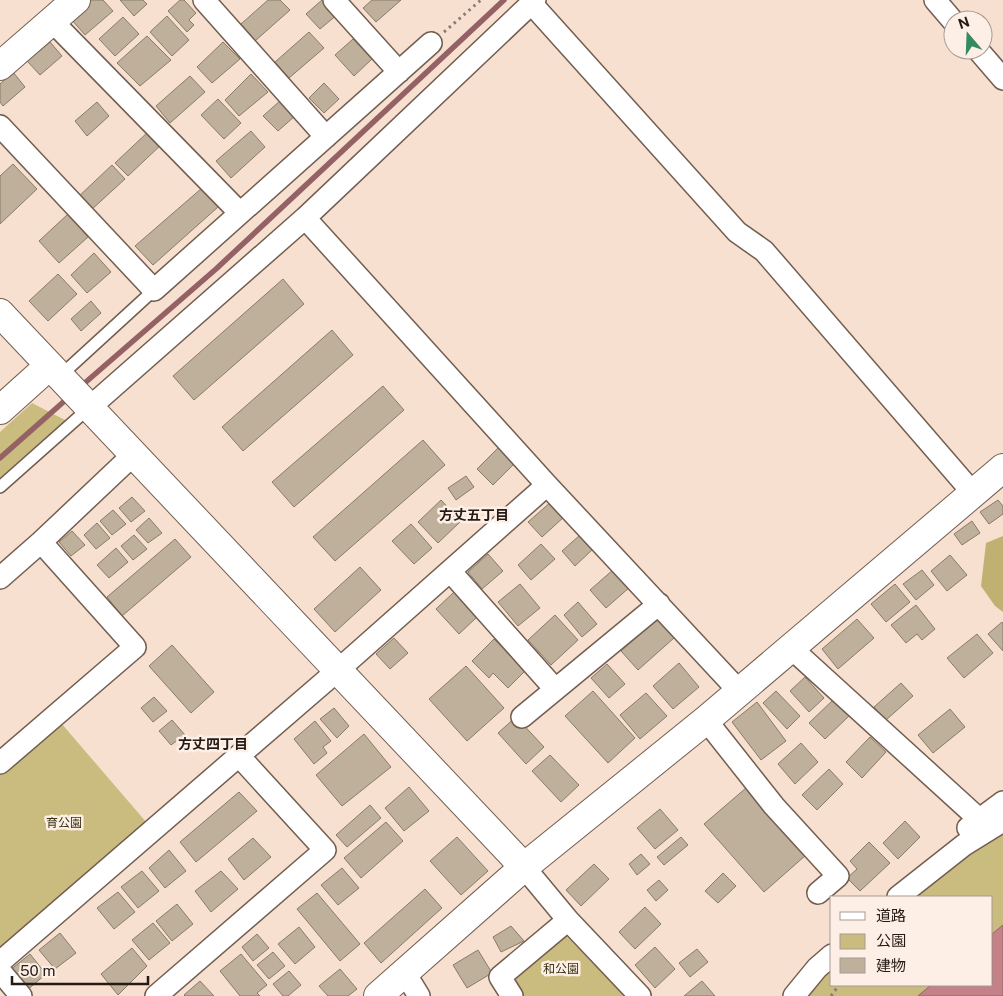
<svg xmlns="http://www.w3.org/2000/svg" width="1003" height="996" font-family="'Public Sans','Noto Sans JP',sans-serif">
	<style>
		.green { fill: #cabb7e }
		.forest { fill: #c0b173 }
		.water { fill: #c48187; stroke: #946265 }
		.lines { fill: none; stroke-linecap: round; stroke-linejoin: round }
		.stream { stroke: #946265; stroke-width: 5.5 }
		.building { fill: #bfb09b; stroke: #897b67 }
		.service-casing { stroke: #725e50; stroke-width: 14 }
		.minor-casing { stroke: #725e50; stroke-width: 24 }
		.tertiary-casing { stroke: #725e50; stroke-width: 30 }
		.path { stroke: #8c7c72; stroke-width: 3; stroke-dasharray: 2.5 4; stroke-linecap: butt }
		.service { stroke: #fff; stroke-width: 11 }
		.minor { stroke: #fff; stroke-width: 21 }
		.tertiary { stroke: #fff; stroke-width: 28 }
		.labels { text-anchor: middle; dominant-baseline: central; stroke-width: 5; stroke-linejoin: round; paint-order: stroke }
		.park-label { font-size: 12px; fill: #393215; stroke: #feefe6 }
		.neighbourhood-label { font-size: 14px; font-weight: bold; fill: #241b16; stroke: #feefe6 }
	</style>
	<rect width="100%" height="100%" fill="#f8e0d1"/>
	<path class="green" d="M 32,403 L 67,421 L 0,483 L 0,432 Z
		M 55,716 L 153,830 L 0,962 L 0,763 Z
		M 1003,805 L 1003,996 L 796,996 L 832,955 L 832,985 L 992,985 L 992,897 L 894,897 Z
		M 563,933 L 627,996 L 518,996 L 509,979 Z"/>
	<path class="forest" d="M 1003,536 L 1003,612 L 995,606 L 981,586 L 986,543 Z"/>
	<path class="water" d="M 1003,925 L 1003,996 L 918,996 L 931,985 L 992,985 L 992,934 Z"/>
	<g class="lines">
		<path class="stream" d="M 79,388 L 216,269 L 504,0
			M 0,458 L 69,397"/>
	</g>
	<path class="building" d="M 90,0 L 103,0 L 113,11 L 85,35 L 70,18 Z
		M 120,0 L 143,0 L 147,4 L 134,16 Z
		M 180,0 L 184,0 L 196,13 L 189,20 L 194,25 L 187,32 L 168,11 Z
		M 268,0 L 280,0 L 290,10 L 255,41 L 241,24 Z
		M 322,0 L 325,0 L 338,14 L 320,29 L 306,14 Z
		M 372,0 L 401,0 L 376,22 L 363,8 Z
		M 167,16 L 189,40 L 172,56 L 150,32 Z
		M 123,17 L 139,34 L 115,56 L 99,39 Z
		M 309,32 L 324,48 L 289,78 L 275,62 Z
		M 147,36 L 171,60 L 140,86 L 117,63 Z
		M 353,39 L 372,59 L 354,76 L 335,55 Z
		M 50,42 L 62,56 L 40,75 L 27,61 Z
		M 223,42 L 240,59 L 212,83 L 197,67 Z
		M 13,72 L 25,87 L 3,106 L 0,102 L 0,84 Z
		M 251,74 L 268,92 L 239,116 L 225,100 Z
		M 190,76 L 205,92 L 170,123 L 156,106 Z
		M 324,83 L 339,99 L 324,113 L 309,98 Z
		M 218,99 L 241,123 L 224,139 L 201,115 Z
		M 281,100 L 295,116 L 278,131 L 263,116 Z
		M 97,102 L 109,116 L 87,136 L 75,121 Z
		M 150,130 L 163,143 L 128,176 L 115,163 Z
		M 251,131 L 265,147 L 231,178 L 216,161 Z
		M 13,164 L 37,189 L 0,224 L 0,176 Z
		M 112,165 L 125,179 L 90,211 L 77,198 Z
		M 202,188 L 218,207 L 153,265 L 135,246 Z
		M 68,214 L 88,237 L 59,263 L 39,241 Z
		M 94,253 L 111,272 L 87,293 L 71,275 Z
		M 58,274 L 77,294 L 48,321 L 29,301 Z
		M 283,279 L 304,304 L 194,400 L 173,376 Z
		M 91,301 L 101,313 L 81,331 L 71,319 Z
		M 332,330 L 353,355 L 243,451 L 222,427 Z
		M 383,386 L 404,410 L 294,507 L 272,482 Z
		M 423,440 L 445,465 L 335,561 L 313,537 Z
		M 500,446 L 516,462 L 493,485 L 477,469 Z
		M 466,476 L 474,487 L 456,500 L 448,488 Z
		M 132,497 L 145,511 L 131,522 L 119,508 Z
		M 441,500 L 461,521 L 438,543 L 418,522 Z
		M 998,500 L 1003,506 L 1003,514 L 989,524 L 980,512 Z
		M 552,501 L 565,516 L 542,537 L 528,522 Z
		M 113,510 L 126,524 L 112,535 L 100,521 Z
		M 149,518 L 162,533 L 148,543 L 136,530 Z
		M 972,521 L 980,533 L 962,545 L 954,534 Z
		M 97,523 L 110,538 L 96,549 L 84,535 Z
		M 411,524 L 432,548 L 414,564 L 392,541 Z
		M 72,531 L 85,545 L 71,556 L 59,542 Z
		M 134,535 L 147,549 L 133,560 L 121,546 Z
		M 580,535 L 593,549 L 575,566 L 562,551 Z
		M 175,539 L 191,557 L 122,616 L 107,597 Z
		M 541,544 L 555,559 L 531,580 L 518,565 Z
		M 116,548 L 128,562 L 109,578 L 97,565 Z
		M 488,554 L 503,571 L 482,589 L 468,572 Z
		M 950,555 L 967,575 L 947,591 L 931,571 Z
		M 360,567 L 381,590 L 335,632 L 314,609 Z
		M 614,569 L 630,587 L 606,608 L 590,590 Z
		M 922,570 L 934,585 L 916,600 L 903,584 Z
		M 520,584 L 540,608 L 518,626 L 498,602 Z
		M 895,584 L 910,602 L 886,622 L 871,604 Z
		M 454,592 L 477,617 L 459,634 L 436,609 Z
		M 578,602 L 597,624 L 582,637 L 564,615 Z
		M 916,605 L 935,629 L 922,640 L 917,634 L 906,643 L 891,625 Z
		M 555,615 L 578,640 L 551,665 L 528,640 Z
		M 657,619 L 674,638 L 638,670 L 621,651 Z
		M 857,619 L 874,638 L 838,669 L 822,649 Z
		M 1002,622 L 1003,624 L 1003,651 L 988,634 Z
		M 977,634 L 993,653 L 964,678 L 947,658 Z
		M 394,638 L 408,653 L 390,669 L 376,654 Z
		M 494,639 L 525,671 L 508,688 L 493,673 L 489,678 L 472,661 Z
		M 172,645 L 214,692 L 191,713 L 149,666 Z
		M 679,663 L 699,687 L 673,709 L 653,686 Z
		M 607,664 L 625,684 L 609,698 L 591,678 Z
		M 466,666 L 504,708 L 467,741 L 429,699 Z
		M 805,677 L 824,698 L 809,712 L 790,691 Z
		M 901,683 L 913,696 L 886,720 L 874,707 Z
		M 593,691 L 635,738 L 608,763 L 565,716 Z
		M 776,691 L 800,716 L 787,729 L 763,703 Z
		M 646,693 L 667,716 L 640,739 L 620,715 Z
		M 154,697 L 167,711 L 153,722 L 141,708 Z
		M 833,700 L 849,716 L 825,739 L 809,723 Z
		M 757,702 L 786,741 L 761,760 L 732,722 Z
		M 334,708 L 349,726 L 337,738 L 320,719 Z
		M 950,709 L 965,727 L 933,753 L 918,735 Z
		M 516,717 L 544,747 L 526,764 L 498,733 Z
		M 172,720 L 185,735 L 171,745 L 159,731 Z
		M 315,721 L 331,741 L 323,747 L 327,753 L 314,764 L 294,739 Z
		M 364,734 L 391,767 L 342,806 L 316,775 Z
		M 870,737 L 886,752 L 862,778 L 846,762 Z
		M 801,743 L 818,762 L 795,784 L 778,764 Z
		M 550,755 L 579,785 L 561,802 L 532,771 Z
		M 829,769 L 843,784 L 817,810 L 802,795 Z
		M 409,787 L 429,811 L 404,831 L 385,808 Z
		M 746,788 L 806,855 L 764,892 L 704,824 Z
		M 239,792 L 257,811 L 196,862 L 180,842 Z
		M 370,805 L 381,818 L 347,847 L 336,835 Z
		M 660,809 L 678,830 L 655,849 L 637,828 Z
		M 905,821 L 920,837 L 898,859 L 883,843 Z
		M 386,822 L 403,841 L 361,878 L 344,858 Z
		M 457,837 L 488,871 L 461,895 L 430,861 Z
		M 681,837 L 688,845 L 664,865 L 657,857 Z
		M 253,838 L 271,857 L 244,880 L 228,859 Z
		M 869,842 L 890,863 L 860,891 L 847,878 L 857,869 L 850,861 Z
		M 169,850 L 186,871 L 165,888 L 149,868 Z
		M 641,854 L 650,864 L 637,875 L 629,864 Z
		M 594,864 L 609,879 L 581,906 L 566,890 Z
		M 342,868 L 359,888 L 338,905 L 321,885 Z
		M 142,871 L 159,891 L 138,908 L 121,887 Z
		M 221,871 L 238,889 L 211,912 L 195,891 Z
		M 723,873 L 736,886 L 718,903 L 705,891 Z
		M 659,880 L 668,890 L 656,901 L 647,890 Z
		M 425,889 L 442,908 L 381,963 L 364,943 Z
		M 118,892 L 135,912 L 114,929 L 97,908 Z
		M 317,893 L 360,944 L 340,961 L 297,909 Z
		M 177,904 L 193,924 L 172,941 L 156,921 Z
		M 645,907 L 661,924 L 635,949 L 619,932 Z
		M 153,923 L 170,943 L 149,960 L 132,940 Z
		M 511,926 L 524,941 L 501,952 L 493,937 Z
		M 299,927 L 315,947 L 295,964 L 278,944 Z
		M 60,933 L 76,953 L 55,969 L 39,950 Z
		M 257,934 L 269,948 L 253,961 L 242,947 Z
		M 655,947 L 675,969 L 655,988 L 635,965 Z
		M 132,948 L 147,966 L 118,995 L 101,974 Z
		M 697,949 L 708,962 L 690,977 L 679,963 Z
		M 478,950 L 492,973 L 467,988 L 453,965 Z
		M 273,952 L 285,966 L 269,979 L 257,965 Z
		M 30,954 L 46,974 L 26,991 L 9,971 Z
		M 241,954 L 267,985 L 257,993 L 260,996 L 240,996 L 220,971 Z
		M 340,969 L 357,989 L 348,996 L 328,996 L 319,986 Z
		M 289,971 L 301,985 L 288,996 L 283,996 L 273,984 Z
		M 200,981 L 214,996 L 185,996 L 184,995 Z
		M 702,981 L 715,996 L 684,996 Z"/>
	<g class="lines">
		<g class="service-casing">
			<path id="service" d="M 59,377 L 154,290
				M 0,487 L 89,408"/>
		</g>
		<g class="minor-casing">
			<path id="minor" d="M 204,0 L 326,137
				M 334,0 L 399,72
				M 935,0 L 953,21
				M 531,3 L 737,232 L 764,251 L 973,493
				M 52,21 L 240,213
				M 978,50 L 1003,79
				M 0,126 L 154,290 L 431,43
				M 305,218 L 547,485 L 739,691
				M 89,408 L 305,218 L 535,0
				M 450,571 L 555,689
				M 0,578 L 41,542 L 133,455
				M 790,647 L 979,819
				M 522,717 L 659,604
				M 706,720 L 774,806 L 838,876 L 818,893
				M 0,763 L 135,647 L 41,542
				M 968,828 L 1003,802
				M 524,867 L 568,920 L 640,996
				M 898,897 L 964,845 L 1003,821
				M 0,962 L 337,671 L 547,485
				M 0,971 L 21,996
				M 405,973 L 419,996
				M 156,996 L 325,850 L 239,756
				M 512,996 L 500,977 L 568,920
				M 794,996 L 817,968 L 832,955"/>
		</g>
		<g class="tertiary-casing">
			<path id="tertiary" d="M 0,66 L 76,0
				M 0,313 L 524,867
				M 0,410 L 49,366
				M 378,996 L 524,867 L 706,720 L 1003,468"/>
		</g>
		<path class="path" d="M 444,32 L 481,0
			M 831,996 L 839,985"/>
		<use href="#service" class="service"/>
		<use href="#minor" class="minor"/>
		<use href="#tertiary" class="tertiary"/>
	</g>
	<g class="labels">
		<g class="park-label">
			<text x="64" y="823">育公園</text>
			<text x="561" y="969">和公園</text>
		</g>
		<g class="neighbourhood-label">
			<text x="474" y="515">方丈五丁目</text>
			<text x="213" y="744">方丈四丁目</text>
		</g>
	</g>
	<rect x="830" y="896" width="162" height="90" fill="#feefe6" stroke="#a79a93"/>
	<rect x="840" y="912" width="25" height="8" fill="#ffffff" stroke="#a79a93"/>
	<text x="876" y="921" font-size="15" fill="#241b16">道路</text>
	<rect x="840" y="934" width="25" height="15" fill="#cabb7e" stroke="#a79a93"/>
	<text x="876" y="946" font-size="15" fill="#241b16">公園</text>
	<rect x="840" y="958" width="25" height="15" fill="#bfb09b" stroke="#a79a93"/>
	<text x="876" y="971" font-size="15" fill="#241b16">建物</text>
	<g transform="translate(968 35) rotate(341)"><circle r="24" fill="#feefe6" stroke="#a79a93"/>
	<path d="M0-4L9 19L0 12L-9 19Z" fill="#348b5f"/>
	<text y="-8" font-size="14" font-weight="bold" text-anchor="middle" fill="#241b16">N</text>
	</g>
	<path d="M12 976v8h136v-8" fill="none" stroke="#241b16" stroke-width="2.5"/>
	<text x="20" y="976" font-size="15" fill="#241b16" stroke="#feefe6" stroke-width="4" paint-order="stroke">50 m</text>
</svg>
